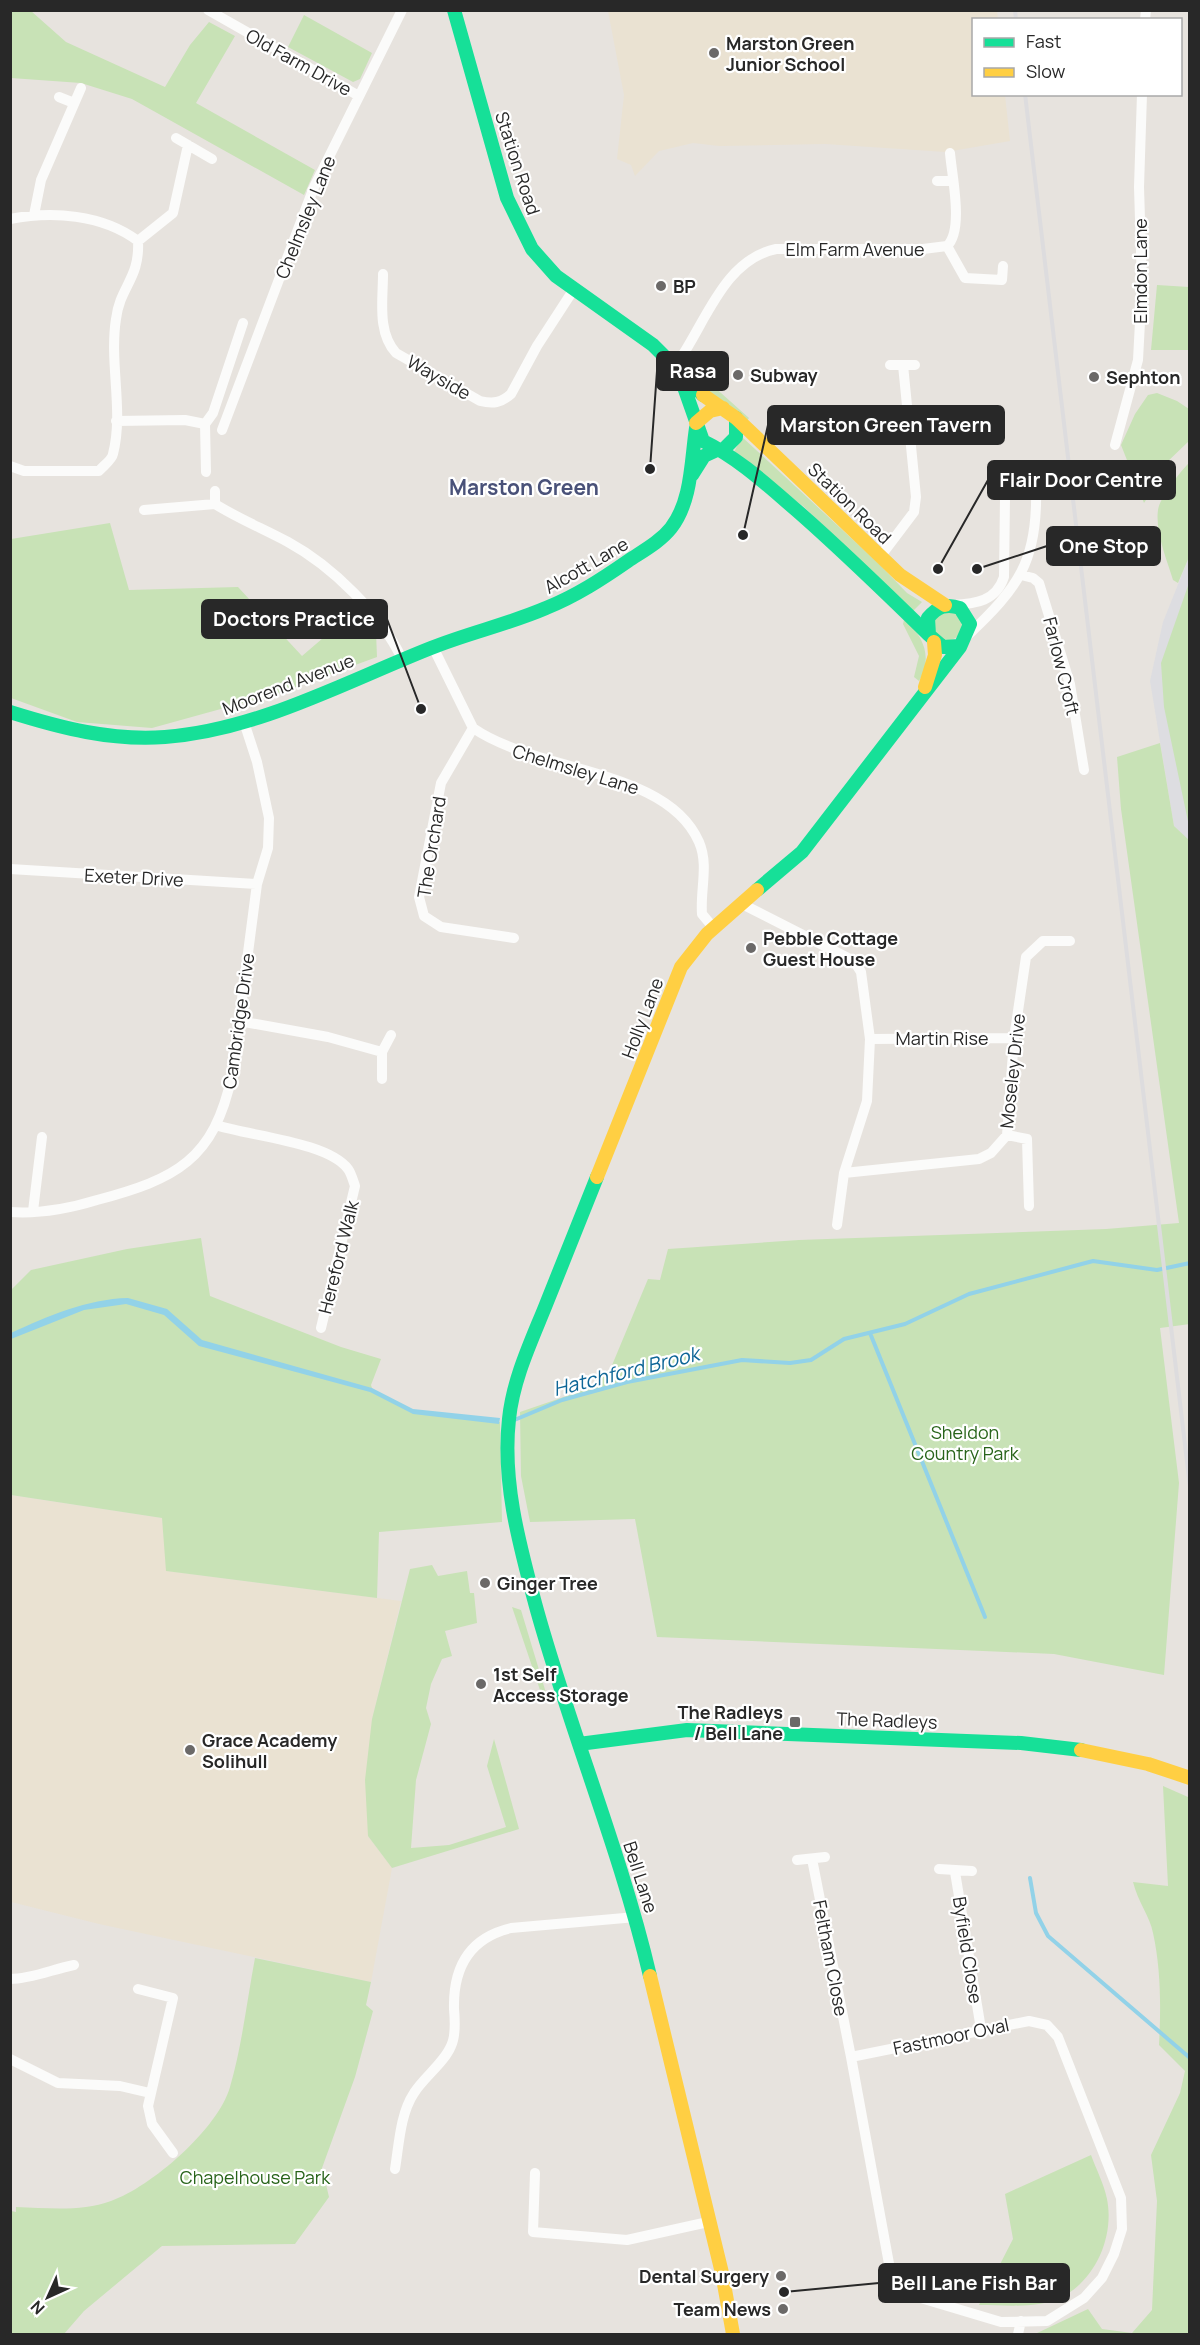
<svg xmlns="http://www.w3.org/2000/svg" width="1200" height="2345" font-family="Manrope,sans-serif">
	<style>
		.education { fill: #eae2d2 }
		.airport { fill: #dddde1 }
		.green { fill: #c8e2b6 }
		.water { fill: #92d2e8 }
		.lines { fill: none; stroke-linecap: round; stroke-linejoin: round }
		.stream { stroke: #92d2e8; stroke-width: 4 }
		.street { stroke: #fbfbfa; stroke-width: 10 }
		.fast { stroke: #16e098; stroke-width: 14 }
		.slow { stroke: #ffcf43; stroke-width: 14 }
		.rail { stroke: #dddcde; stroke-width: 4 }
		.poi-dot { fill: #6b6968; stroke: #fff; stroke-width: 2 }
		.labels { text-anchor: middle; dominant-baseline: central; stroke-width: 4.5; stroke-linejoin: round; paint-order: stroke }
		.poi-label { font-size: 18px; font-weight: bold; fill: #282828; stroke: #fff; text-anchor: start }
		.street-label { font-size: 18px; fill: #282828; stroke: #fff }
		.park-label { font-size: 18px; fill: #28641a; stroke: #fff }
		.water-label { font-size: 20px; font-style: italic; fill: #0e6697; stroke: #fff }
		.quarter-label { font-size: 21px; font-weight: bold; fill: #495178; stroke: #fff }
		.leader { fill: none; stroke: #282828; stroke-width: 2 }
		.callout-dot { fill: #282828; stroke: #fff; stroke-width: 2 }
		.callout { fill: #282828; stroke: #282828; stroke-width: 2 }
		.callout-label { font-size: 20px; text-anchor: middle; font-weight: bold; fill: #fff }
	</style>
	<rect width="100%" height="100%" fill="#e7e3de"/>
	<path class="education" d="M 608,11 L 997,11 L 998,19 L 974,20 L 974,94 L 1005,95 L 1010,141 L 946,152 L 825,144 L 719,146 L 693,143 L 659,151 L 635,176 L 631,165 L 617,159 L 624,95 Z
		M 10,1495 L 162,1518 L 167,1571 L 401,1601 L 372,1719 L 368,1836 L 392,1868 L 371,1982 L 99,1924 L 11,1902 Z"/>
	<path class="airport" d="M 1189,557 L 1189,841 L 1174,826 L 1150,681 L 1163,622 Z"/>
	<path class="green" d="M 10,11 L 31,11 L 66,42 L 165,87 L 190,45 L 209,22 L 235,36 L 196,103 L 315,170 L 304,195 L 132,99 L 81,83 L 11,78 Z
		M 304,15 L 372,53 L 360,79 L 353,82 L 288,47 Z
		M 1157,285 L 1189,287 L 1189,350 L 1151,350 Z
		M 693,368 L 749,418 L 746,422 L 713,399 L 689,371 Z
		M 1157,393 L 1177,401 L 1189,409 L 1189,441 L 1164,465 L 1159,480 L 1144,503 L 1121,445 L 1135,414 L 1148,395 Z
		M 742,437 L 877,562 L 907,593 L 922,602 L 913,611 L 803,506 L 733,454 Z
		M 1189,463 L 1189,557 L 1178,583 L 1173,580 C 1167,560 1155,532 1158,510 C 1160,497 1180,472 1189,463 Z
		M 110,523 L 129,590 L 238,587 L 302,656 L 358,608 L 376,632 L 377,657 L 279,693 L 152,728 L 77,722 L 11,698 L 11,539 Z
		M 1189,583 L 1189,826 L 1164,707 L 1161,663 Z
		M934 626a14 14 0 1 1 28 0a14 14 0 1 1-28 0Z
		M 904,620 C 924,635 933,659 919,681 L 914,677 L 919,656 L 903,624 Z
		M 1160,743 L 1174,826 L 1190,841 L 1190,1324 L 1160,1328 L 1179,1483 L 1164,1675 L 1054,1654 L 657,1637 L 635,1519 L 530,1522 L 521,1476 L 520,1412 L 587,1389 L 610,1370 L 648,1279 L 660,1280 L 668,1249 L 799,1240 L 1106,1229 L 1179,1223 L 1121,809 L 1117,757 Z
		M 201,1238 L 210,1296 L 341,1347 L 381,1359 L 371,1385 L 373,1391 L 410,1412 L 500,1422 L 502,1522 L 379,1532 L 377,1598 L 166,1571 L 162,1518 L 11,1495 L 11,1290 L 31,1270 L 127,1249 Z
		M 432,1565 L 438,1576 L 467,1571 L 470,1593 L 474,1593 L 477,1623 L 445,1631 L 452,1656 L 442,1659 L 431,1684 L 426,1708 L 431,1724 L 416,1780 L 411,1848 L 449,1845 L 506,1827 L 487,1766 L 494,1739 L 519,1829 L 392,1868 L 368,1836 L 365,1780 L 372,1719 L 410,1569 Z
		M 512,1607 L 521,1610 L 546,1693 L 541,1693 Z
		M 1163,1786 L 1188,1797 L 1190,1801 L 1189,2334 L 1035,2334 L 1088,2309 L 1102,2329 L 1132,2333 L 1152,2310 L 1157,2201 L 1151,2155 L 1180,2093 L 1185,2071 L 1159,2045 C 1161,2008 1161,1969 1153,1933 C 1150,1917 1138,1902 1133,1882 L 1168,1886 Z
		M 255,1958 L 371,1982 L 366,2005 L 373,2011 L 355,2077 L 322,2168 L 329,2197 L 295,2244 L 162,2246 L 84,2311 L 64,2334 L 11,2334 L 11,2211 L 16,2212 L 16,2207 C 48,2208 81,2212 111,2201 C 151,2187 218,2129 230,2087 C 242,2046 247,2000 255,1958 Z
		M 1091,2155 C 1096,2169 1104,2184 1107,2199 C 1116,2244 1087,2298 1039,2304 C 1020,2307 998,2305 979,2305 L 1013,2239 L 1005,2194 Z"/>
	<path class="water" d="M 128,1298 L 167,1309 L 202,1340 L 372,1388 L 413,1409 L 500,1418 L 499,1424 L 413,1414 L 370,1392 L 199,1346 L 164,1315 L 126,1304 L 84,1310 L 11,1339 L 11,1333 C 48,1316 87,1299 128,1298 Z"/>
	<g class="lines">
		<path class="stream" d="M 870,1333 L 985,1617
			M 512,1421 L 562,1400 L 627,1382 L 742,1360 L 790,1363 L 811,1360 L 844,1339 L 905,1324 L 969,1294 L 1093,1261 L 1157,1270 L 1190,1263
			M 1030,1878 L 1036,1913 L 1048,1936 L 1190,2058"/>
		<path class="street" d="M 208,10 L 359,96
			M 1145,20 L 1146,10
			M 59,97 L 74,103
			M 176,138 L 212,159
			M 937,181 L 952,181
			M 34,215 L 41,180 L 81,88
			M 10,219 C 52,211 102,214 138,241 C 140,279 120,286 116,319 C 109,363 124,411 113,454 C 112,460 103,466 99,471 L 24,471 L 10,466
			M 138,241 L 173,213 L 188,145
			M 947,246 C 964,230 952,177 950,153
			M 383,274 C 383,300 377,332 396,353 L 480,401 C 493,404 501,403 511,394 L 537,346 L 574,289
			M 676,365 C 705,325 723,260 776,249 L 923,249 L 947,246 L 965,278 L 1002,280 L 1003,266
			M 890,365 L 915,365
			M 116,421 L 185,420 L 205,424
			M 222,430 L 314,187 L 402,10
			M 1115,445 L 1138,360 L 1142,284 L 1139,187 L 1142,94
			M 206,472 L 205,424 L 213,413 L 243,323
			M 215,504 C 239,519 264,529 288,542 C 332,566 381,614 402,659
			M 215,504 L 215,491
			M 144,510 L 215,504
			M 880,557 L 914,512 L 916,497 L 903,365
			M 1021,575 L 1033,578 L 1039,583 L 1070,684 L 1084,770
			M 953,605 C 976,604 996,601 1004,577 L 1005,498 L 1012,486 L 1028,483 L 1036,489 C 1038,561 1018,588 968,635
			M 433,647 L 473,728 C 538,773 667,768 699,842 C 709,865 700,890 702,914 L 712,926
			M 473,728 L 441,783 L 419,897 L 424,916 L 441,927 L 514,938
			M 10,869 L 257,884
			M 740,903 L 854,961 L 861,972 L 870,1039 L 867,1101 L 844,1173 L 837,1225
			M 239,1021 L 328,1037 L 382,1052
			M 870,1039 L 1014,1038
			M 382,1079 L 382,1052 L 391,1035
			M 216,1125 C 249,1136 328,1142 348,1169 C 351,1173 353,1180 355,1186 L 321,1328
			M 1007,1135 L 1027,1139 L 1029,1206
			M 844,1173 L 979,1159 L 991,1153 L 1007,1135 L 1014,1038 L 1026,957 L 1043,941 L 1070,941
			M 33,1211 L 42,1137
			M 10,1212 C 38,1214 71,1208 97,1200 C 176,1179 214,1160 232,1075 L 257,884 L 268,848 L 269,818 L 257,762 L 244,722
			M 812,1859 L 851,2057
			M 797,1860 L 825,1857
			M 939,1869 L 972,1871
			M 955,1872 L 981,2029
			M 10,1979 C 32,1979 53,1969 74,1965
			M 138,1989 L 173,1998 L 148,2106 L 152,2124 L 173,2153
			M 1029,2021 L 1047,2025 L 1058,2037 L 1121,2198 L 1122,2229 L 1114,2254 L 1102,2278 L 1084,2298 L 1047,2321 L 1001,2322 L 904,2293 L 892,2280 L 851,2057 Z
			M 10,2059 L 58,2083 L 120,2086 L 150,2093
			M 395,2169 C 399,2145 400,2114 414,2093 C 424,2077 444,2063 451,2046 C 456,2036 455,2020 454,2009 C 453,1968 469,1938 511,1928 L 636,1917
			M 535,2173 L 533,2232 L 627,2240 L 708,2222
			M 1018,2334 L 1021,2321"/>
		<path class="fast" d="M 454,10 L 507,198 L 532,249 L 556,276 L 653,345 L 703,395
			M 679,373 L 703,441 C 738,458 766,484 795,509 C 841,549 885,592 929,635
			M 723,450 L 736,437 L 736,418
			M 692,475 L 704,456 L 717,450
			M 10,712 C 61,728 111,741 165,737 C 258,730 345,682 431,648 C 468,633 509,624 546,608 C 576,596 602,579 628,561 C 643,551 660,542 671,528 C 692,501 691,461 696,428
			M 757,890 L 802,852 L 960,647 L 970,624 L 960,608 C 946,603 937,607 928,618 L 929,635 L 943,647 L 959,646
			M 597,1177 C 580,1220 562,1264 545,1307 C 530,1344 513,1380 509,1419 C 502,1481 519,1543 535,1603 C 569,1728 620,1849 650,1976
			M 579,1744 L 687,1730 L 1021,1743 L 1081,1750"/>
		<path class="slow" d="M 703,395 L 736,418 L 900,575 L 945,605
			M 696,423 L 710,411 L 723,408
			M 925,687 L 935,655 L 934,642
			M 597,1177 L 681,967 L 707,934 L 757,890
			M 1081,1750 L 1148,1764 L 1190,1778
			M 650,1976 L 722,2273 L 733,2334"/>
		<path class="rail" d="M 1015,10 L 1016,20
			M 1025,94 L 1190,1487"/>
	</g>
	<g class="poi-dot">
		<circle cx="714" cy="53" r="6"/>
		<circle cx="661" cy="286" r="6"/>
		<circle cx="738" cy="375" r="6"/>
		<circle cx="1094" cy="377" r="6"/>
		<circle cx="751" cy="948" r="6"/>
		<circle cx="485" cy="1583" r="6"/>
		<circle cx="481" cy="1684" r="6"/>
		<rect x="789" y="1716" width="12" height="12" rx="3"/>
		<circle cx="190" cy="1750" r="6"/>
		<circle cx="781" cy="2276" r="6"/>
		<circle cx="783" cy="2309" r="6"/>
	</g>
	<g class="labels">
		<g class="poi-label">
			<text x="726" y="43">Marston Green<tspan x="726" dy="21">Junior School</tspan></text>
			<text x="673" y="286">BP</text>
			<text x="750" y="375">Subway</text>
			<text x="1106" y="377">Sephton</text>
			<text x="763" y="938">Pebble Cottage<tspan x="763" dy="21">Guest House</tspan></text>
			<text x="497" y="1583">Ginger Tree</text>
			<text x="493" y="1674">1st Self<tspan x="493" dy="21">Access Storage</tspan></text>
			<text x="783" y="1712" text-anchor="end">The Radleys<tspan x="783" dy="21">/ Bell Lane</tspan></text>
			<text x="202" y="1740">Grace Academy<tspan x="202" dy="21">Solihull</tspan></text>
			<text x="769" y="2276" text-anchor="end">Dental Surgery</text>
			<text x="771" y="2309" text-anchor="end">Team News</text>
		</g>
		<g class="street-label">
			<text transform="translate(299 62) rotate(29)">Old Farm Drive</text>
			<text transform="translate(518 163) rotate(72)">Station Road</text>
			<text transform="translate(305 217) rotate(-68)">Chelmsley Lane</text>
			<text x="855" y="249">Elm Farm Avenue</text>
			<text transform="translate(1140 271) rotate(-90)">Elmdon Lane</text>
			<text transform="translate(439 377) rotate(30)">Wayside</text>
			<text transform="translate(850 503) rotate(44)">Station Road</text>
			<text transform="translate(586 565) rotate(-30)">Alcott Lane</text>
			<text transform="translate(1062 666) rotate(76)">Farlow Croft</text>
			<text transform="translate(288 684) rotate(-21)">Moorend Avenue</text>
			<text transform="translate(576 769) rotate(17)">Chelmsley Lane</text>
			<text transform="translate(431 847) rotate(-81)">The Orchard</text>
			<text transform="translate(134 877) rotate(3)">Exeter Drive</text>
			<text transform="translate(642 1018) rotate(-69)">Holly Lane</text>
			<text transform="translate(238 1021) rotate(-82)">Cambridge Drive</text>
			<text x="942" y="1038">Martin Rise</text>
			<text transform="translate(1012 1071) rotate(-84)">Moseley Drive</text>
			<text transform="translate(338 1257) rotate(-76)">Hereford Walk</text>
			<text transform="translate(887 1720) rotate(2)">The Radleys</text>
			<text transform="translate(641 1877) rotate(72)">Bell Lane</text>
			<text transform="translate(968 1950) rotate(81)">Byfield Close</text>
			<text transform="translate(831 1958) rotate(79)">Feltham Close</text>
			<text transform="translate(951 2036) rotate(-12)">Fastmoor Oval</text>
		</g>
		<g class="park-label">
			<text x="965" y="1432">Sheldon<tspan x="965" dy="21">Country Park</tspan></text>
			<text x="255" y="2177">Chapelhouse Park</text>
		</g>
		<g class="water-label">
			<text transform="translate(626 1371) rotate(-14)">Hatchford Brook</text>
		</g>
		<g class="quarter-label">
			<text x="524" y="487">Marston Green</text>
		</g>
	</g>
	<path class="leader" d="M650 469L657 371M743 535L768 425M938 569L988 480M977 569L1047 546M421 709L387 619M784 2292L879 2283"/>
	<g class="callout-dot">
		<circle cx="650" cy="469" r="6"/>
		<circle cx="743" cy="535" r="6"/>
		<circle cx="938" cy="569" r="6"/>
		<circle cx="977" cy="569" r="6"/>
		<circle cx="421" cy="709" r="6"/>
		<circle cx="784" cy="2292" r="6"/>
	</g>
	<g class="callout">
		<rect x="657" y="352" width="71" height="38" rx="6"/>
		<rect x="768" y="406" width="236" height="38" rx="6"/>
		<rect x="988" y="461" width="187" height="38" rx="6"/>
		<rect x="1047" y="527" width="113" height="38" rx="6"/>
		<rect x="202" y="600" width="185" height="38" rx="6"/>
		<rect x="879" y="2264" width="190" height="38" rx="6"/>
	</g>
	<g class="callout-label">
		<text x="693" y="378">Rasa</text>
		<text x="886" y="432">Marston Green Tavern</text>
		<text x="1081" y="487">Flair Door Centre</text>
		<text x="1104" y="553">One Stop</text>
		<text x="294" y="626">Doctors Practice</text>
		<text x="974" y="2290">Bell Lane Fish Bar</text>
	</g>
	<rect width="1200" height="2345" fill="none" stroke="#282828" stroke-width="24"/>
	<rect x="972" y="18" width="210" height="78" fill="#ffffff" stroke="#a9a9a9" stroke-width="1.5"/>
	<rect x="984" y="38" width="30" height="9" fill="#16e098" stroke="#a9a9a9" stroke-width="1.5"/>
	<text x="1026" y="48" font-size="18" fill="#282828">Fast</text>
	<rect x="984" y="68" width="30" height="9" fill="#ffcf43" stroke="#a9a9a9" stroke-width="1.5"/>
	<text x="1026" y="78" font-size="18" fill="#282828">Slow</text>
	<g transform="translate(48 2297) rotate(225)" stroke="#ffffff" stroke-width="4.5" paint-order="stroke">
	<path d="M0-4.5L10 22L0 15L-10 22Z" fill="#282828"/>
	<text y="-9" font-size="16" font-weight="bold" text-anchor="middle" fill="#282828">N</text>
	</g>
</svg>
